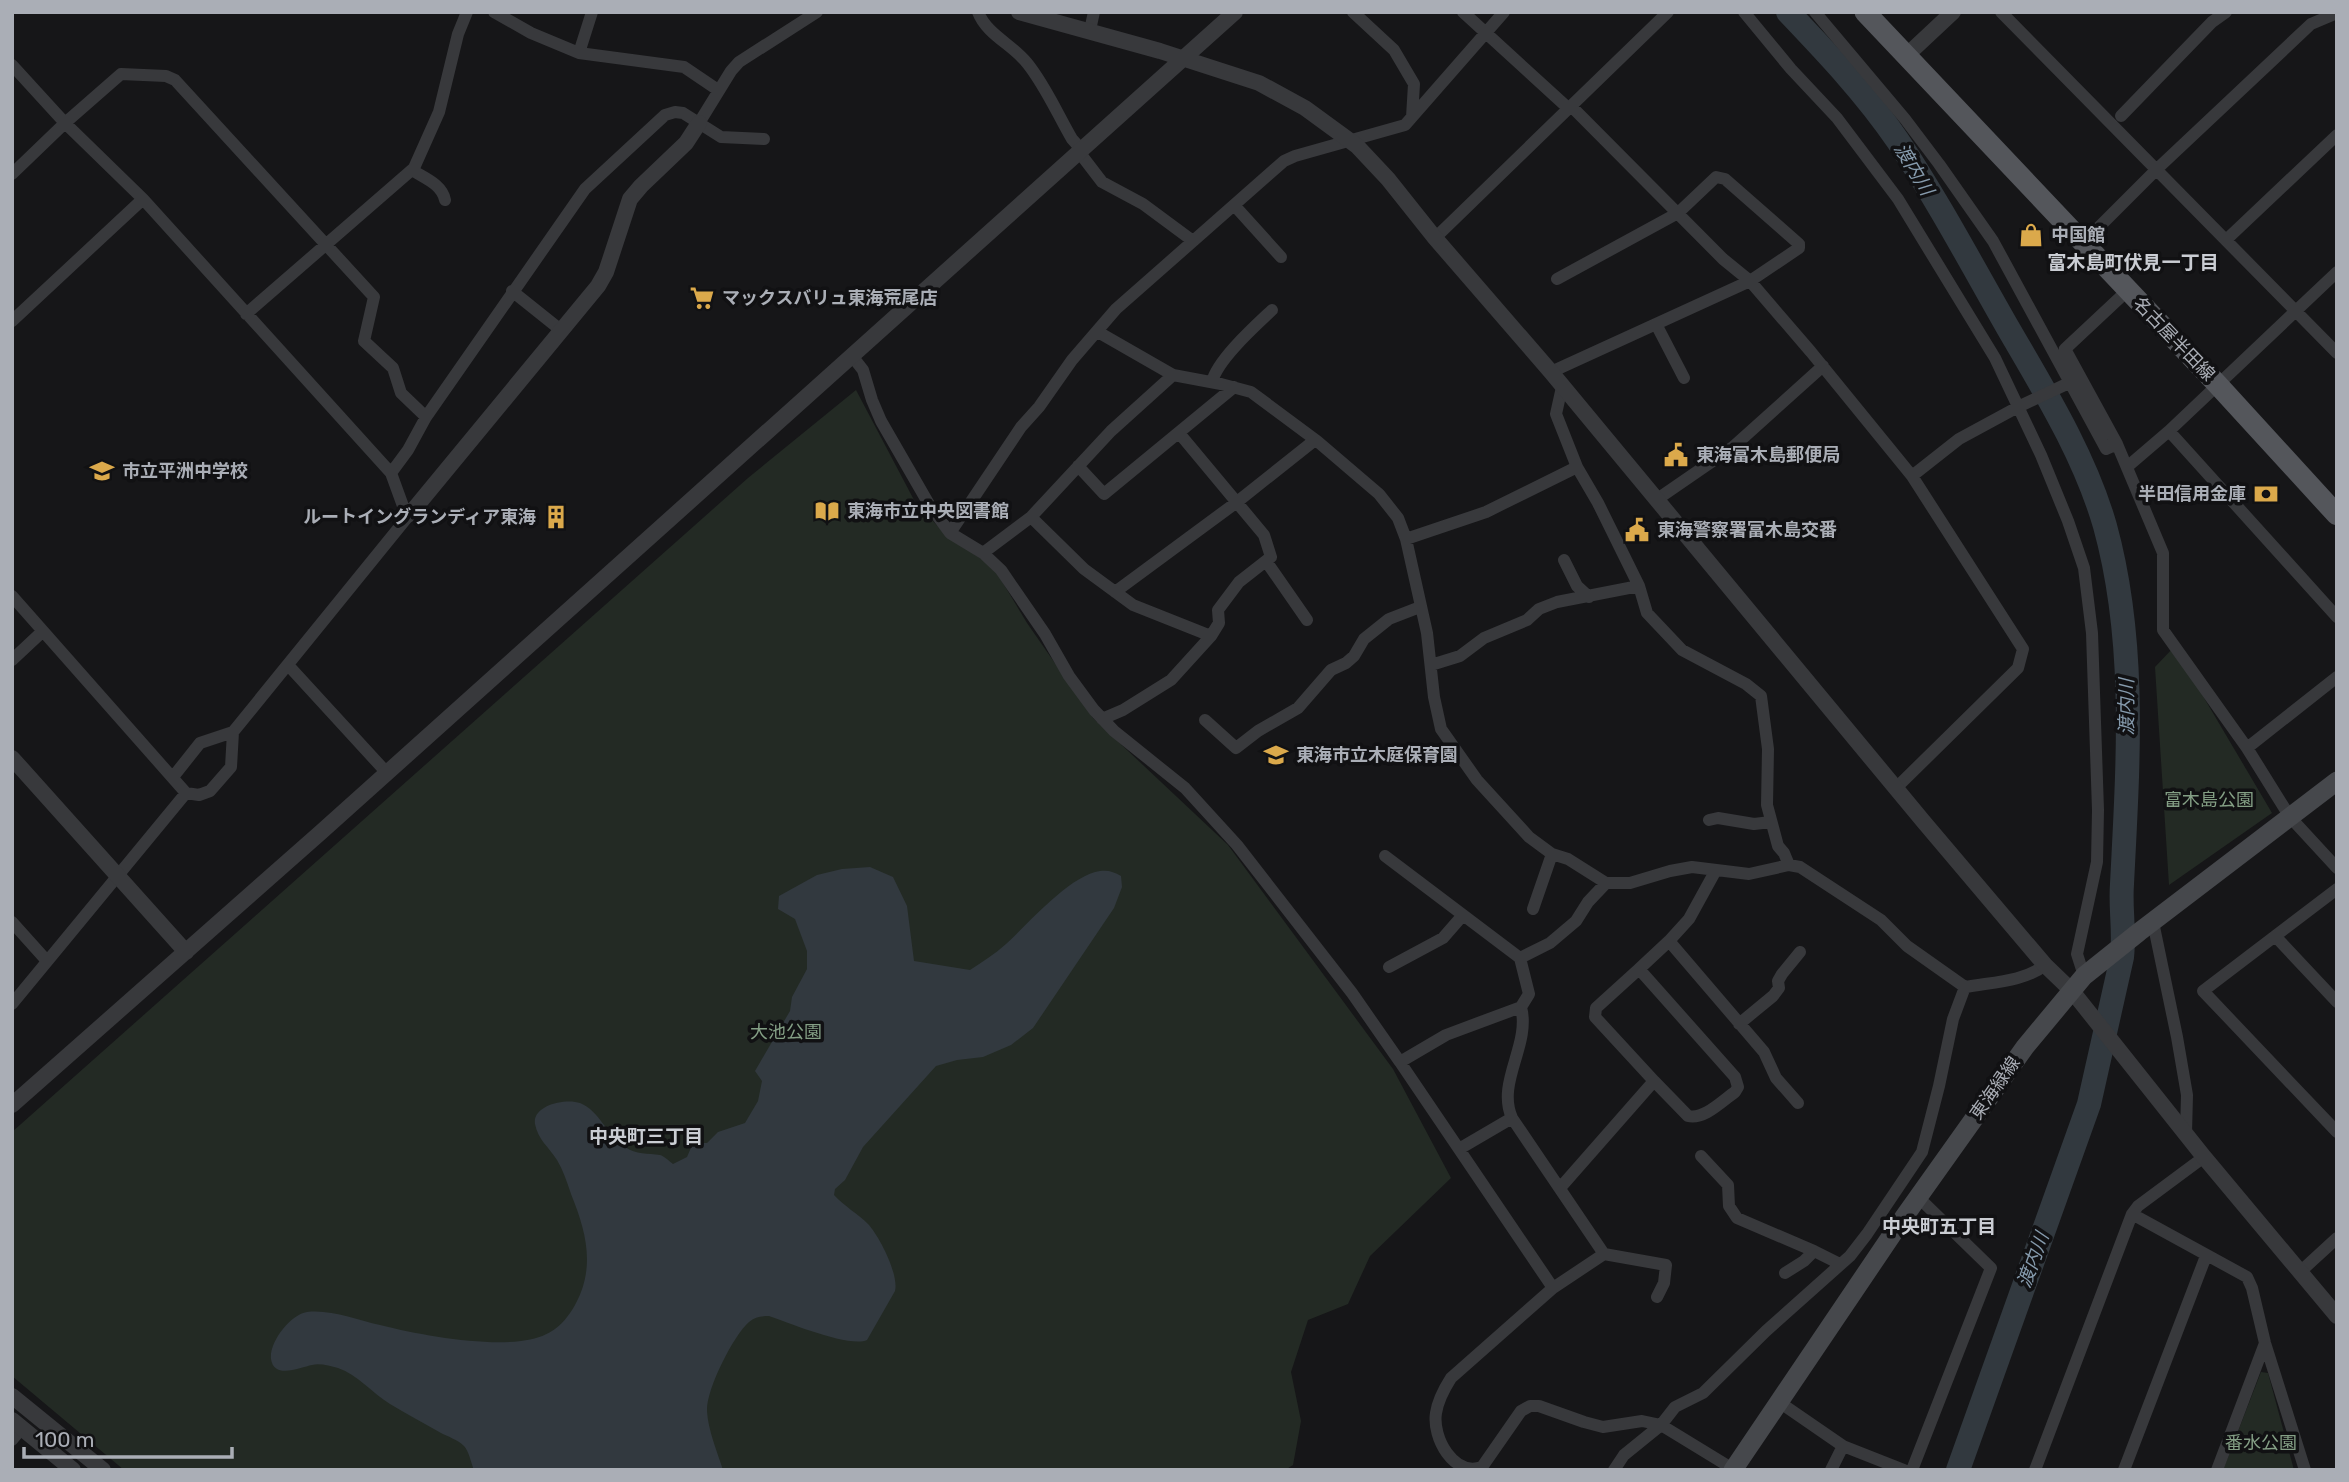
<svg xmlns="http://www.w3.org/2000/svg" width="2349" height="1482" font-family="Rubik,'Noto Sans JP',sans-serif">
	<style>
		.green { fill: #232a24 }
		.water { fill: #32393f }
		.lines { fill: none; stroke-linecap: round; stroke-linejoin: round }
		.river { stroke: #32393f; stroke-width: 24 }
		.minor { stroke: #38393c; stroke-width: 12 }
		.tertiary { stroke: #38393c; stroke-width: 16 }
		.secondary { stroke: #46484c; stroke-width: 19 }
		.primary { stroke: #54565b; stroke-width: 21 }
		.labels { text-anchor: middle; dominant-baseline: central; stroke-width: 7; stroke-linejoin: round; paint-order: stroke }
		.poi-label { font-size: 18px; font-weight: bold; fill: #aaaeb6; stroke: #111113; text-anchor: start }
		.street-label { font-size: 18px; fill: #aaaeb6; stroke: #111113 }
		.park-label { font-size: 18px; fill: #849f85; stroke: #111113 }
		.water-label { font-size: 19px; font-style: italic; fill: #869bad; stroke: #111113 }
		.neighbourhood-label { font-size: 19px; font-weight: bold; fill: #cacdd3; stroke: #111113 }
	</style>
	<rect width="100%" height="100%" fill="#161618"/>
	<path class="green" d="M 856,390 L 914,500 L 942,531 L 994,568 L 1027,623 L 1093,718 L 1228,845 L 1393,1069 L 1451,1178 L 1370,1256 L 1348,1304 L 1308,1320 L 1291,1372 L 1301,1421 L 1293,1465 L 1285,1470 L 124,1470 L 12,1376 L 12,1132 L 748,478 Z
		M 2174,647 L 2272,813 L 2169,885 L 2155,667 Z
		M 2261,1372 L 2268,1373 L 2294,1470 L 2223,1470 Z"/>
	<path class="water" d="M 870,867 L 893,877 L 907,906 L 914,961 L 970,970 C 982,962 995,954 1006,944 C 1028,924 1070,875 1100,871 C 1109,870 1114,872 1121,876 L 1122,887 L 1114,908 L 1033,1028 L 1011,1045 L 983,1057 L 957,1060 L 936,1066 L 863,1147 L 845,1180 L 835,1189 L 834,1195 C 844,1206 858,1214 868,1224 C 880,1237 899,1275 895,1291 L 867,1340 C 850,1348 789,1323 769,1316 C 761,1316 755,1317 749,1322 C 733,1336 706,1390 707,1411 C 708,1430 717,1451 723,1470 L 474,1470 C 471,1463 469,1451 464,1446 C 458,1440 447,1436 441,1433 C 424,1423 406,1414 390,1404 C 372,1393 358,1375 338,1368 C 330,1366 320,1363 312,1365 C 301,1367 274,1380 271,1359 C 269,1342 291,1314 307,1312 C 330,1309 357,1320 380,1325 C 419,1335 482,1346 521,1341 C 547,1338 562,1328 575,1305 C 596,1267 586,1231 571,1194 C 567,1182 563,1170 557,1160 C 549,1147 538,1140 535,1124 C 532,1105 566,1098 580,1103 C 600,1111 607,1136 625,1147 C 636,1155 648,1153 660,1155 C 664,1156 669,1161 673,1164 L 687,1157 L 693,1143 L 707,1143 L 718,1132 L 745,1123 L 758,1101 L 762,1081 L 755,1071 L 790,1011 L 792,997 L 807,969 L 807,951 L 795,919 L 778,909 L 779,896 L 817,875 L 842,869 Z"/>
	<g class="lines">
		<path class="river" d="M 1788,12 C 1827,53 1866,94 1898,141 C 1938,201 1972,265 2008,328 C 2044,390 2085,456 2105,526 C 2137,642 2128,765 2122,884 C 2120,909 2125,931 2122,957 L 2089,1104 L 1958,1470"/>
		<path class="minor" d="M 494,12 L 531,33 L 579,53 L 684,67 L 718,90
			M 978,12 C 987,35 1012,44 1027,63 C 1045,85 1058,115 1072,139 L 1081,149
			M 1353,12 L 1394,50 L 1414,84 L 1412,117
			M 1463,12 L 1568,108
			M 1744,12 L 1791,69 L 1837,118 L 1898,199 L 1995,358 L 2041,455 L 2068,521 L 2084,568 L 2092,633 L 2098,810 L 2097,862 L 2077,954 L 2084,976
			M 1815,12 L 1905,119 L 1939,164 L 1993,241 L 2106,449 L 2117,444
			M 2001,12 L 2337,353
			M 1090,30 L 1094,12
			M 579,53 L 592,12
			M 12,65 L 65,123 L 143,199 L 391,473 L 403,506 L 410,514 L 233,732 L 231,767 L 210,791 L 199,795 L 186,793 L 12,596
			M 1571,106 L 1723,259 L 1750,281 L 1811,352 L 1912,476 L 2023,649 L 2018,668 L 1896,788
			M 2121,116 L 2212,22 L 2226,12
			M 699,123 L 731,71 L 739,62 L 817,12
			M 1079,152 L 1102,182 L 1143,204 L 1193,241
			M 412,170 C 424,178 442,184 445,200
			M 12,174 L 65,123 L 121,74 L 166,76 L 175,80 L 374,297 L 364,341 L 393,368 L 401,393 L 426,417
			M 1234,205 L 1281,257
			M 1435,238 L 1668,12
			M 2226,240 L 2337,135
			M 2082,244 L 2157,169 L 2311,24 L 2337,13
			M 512,291 L 562,331
			M 2127,291 L 2065,349 L 2117,444 L 2163,553 L 2163,630 L 2247,748 L 2290,817 L 2337,868
			M 246,314 L 414,168 L 439,112 L 458,34 L 467,12
			M 12,321 L 143,199
			M 1656,324 L 1684,378
			M 1098,332 L 1173,375
			M 852,356 L 863,370 L 872,400 L 881,421 L 930,506 L 950,533 L 983,553
			M 1551,372 L 1750,281 L 1799,248 L 1799,244 L 1725,179 L 1716,177 L 1678,213 L 1557,279
			M 1212,382 C 1217,360 1255,326 1272,310
			M 1562,387 L 1556,414 L 1577,467 L 1598,503 L 1639,586 L 1647,613 L 1682,650 L 1746,684 L 1761,696 L 1768,749 L 1767,805 L 1778,846 L 1784,853 L 1789,865
			M 2169,431 L 2337,617
			M 1078,466 L 1104,494 L 1234,387
			M 2127,467 L 2169,431 L 2337,272
			M 391,473 L 408,450 L 426,417 L 585,189 L 665,115 L 675,112 L 683,113 L 721,137 L 764,139
			M 1912,476 L 1959,439 L 2018,407 L 2071,382
			M 1656,500 L 1733,447 L 1823,366
			M 1031,517 L 1084,569 L 1133,605 L 1211,636
			M 950,533 L 1021,427 L 1039,407 L 1072,360 L 1116,309 L 1284,161 L 1295,156 L 1405,125 L 1504,12
			M 1406,539 L 1486,512 L 1577,467
			M 1564,560 L 1577,586 L 1589,597
			M 1266,561 L 1307,620
			M 1115,592 L 1237,502 L 1315,440
			M 12,660 L 43,631
			M 288,665 L 387,773
			M 1431,665 L 1460,656 L 1484,638 L 1527,620 L 1539,609 L 1557,602 L 1639,586
			M 1102,719 L 1123,710 L 1171,680 L 1211,636 L 1219,623 L 1218,610 L 1239,582 L 1271,557 L 1264,535 L 1179,433
			M 1205,720 L 1236,748 L 1258,731 L 1298,708 L 1331,670 L 1346,663 L 1354,656 L 1364,639 L 1389,619 L 1420,607
			M 2247,748 L 2337,677
			M 173,777 L 200,743 L 233,732
			M 1709,820 L 1718,818 L 1754,824 L 1771,822
			M 1385,856 L 1520,958
			M 1716,870 L 1689,919 L 1669,941 L 1764,1052 L 1776,1078 L 1798,1103
			M 1606,883 L 1588,902 L 1576,921 L 1550,943 L 1520,958 L 1529,994 L 1521,1007 L 1446,1035 L 1400,1062 L 1352,993 L 1237,845 L 1185,788 L 1114,731 L 1094,710 L 1069,676 L 1045,634 L 1001,570 L 983,553 L 1031,517 L 1111,431 L 1173,375 L 1221,384 L 1251,392 L 1317,441 L 1379,494 L 1398,518 L 1406,539 L 1427,633 L 1434,697 L 1441,729 L 1477,780 L 1529,837 L 1552,854 L 1568,859 L 1606,883 L 1630,883 L 1670,871 L 1692,867 L 1749,874 L 1789,865 L 1800,867 L 1881,920 L 1907,946 L 1965,987 C 1991,982 2024,982 2045,965
			M 2337,889 L 2203,991 L 2337,1132
			M 1533,909 L 1552,854
			M 12,922 L 47,961
			M 2153,922 L 2177,1037 L 2187,1095 L 2186,1133
			M 2275,936 L 2337,1002
			M 1389,967 L 1443,938 L 1463,915
			M 1639,969 L 1669,941
			M 12,1004 L 186,793
			M 1739,1024 L 1773,996 L 1779,988 L 1778,981 L 1782,974 L 1800,952
			M 1400,1062 L 1553,1288
			M 1512,1118 C 1496,1082 1531,1045 1521,1007
			M 1459,1149 L 1512,1118 L 1604,1254
			M 1701,1156 L 1728,1185 L 1729,1206 L 1737,1218 L 1814,1251 L 1804,1261 L 1785,1273
			M 1560,1188 L 1654,1081 L 1688,1116 C 1704,1120 1722,1101 1735,1092 L 1738,1087 L 1735,1077 L 1639,969 L 1596,1008 L 1595,1017 L 1654,1081
			M 2132,1214 L 2247,1277 L 2252,1288 L 2265,1343 L 2305,1470
			M 1814,1251 L 1840,1264
			M 2300,1272 L 2337,1238
			M 1657,1297 L 1664,1283 L 1666,1265 L 1604,1254 L 1553,1288 L 1451,1378 C 1444,1389 1438,1400 1436,1413 C 1432,1438 1454,1477 1482,1467 L 1521,1411 L 1530,1406 L 1539,1406 L 1584,1422 L 1603,1427 L 1642,1421 L 1661,1425 L 1675,1407 L 1703,1393 L 1766,1331 L 1850,1256 L 1867,1234 L 1922,1152 L 1939,1086 L 1953,1019 L 1965,987
			M 1779,1402 L 1843,1446 L 1904,1470
			M 12,1440 L 22,1428
			M 1614,1470 L 1624,1455 L 1661,1425 L 1733,1469
			M 1831,1470 L 1843,1446
			M 1912,1470 L 1991,1268 L 1918,1197
			M 2035,1470 L 2132,1214 L 2138,1206 L 2204,1157
			M 2124,1470 L 2206,1256
			M 2217,1470 L 2265,1343"/>
		<path class="tertiary" d="M 1019,12 L 1160,51 L 1259,83 L 1305,108 L 1357,146 L 1388,179 L 1435,238 L 1551,372 L 1923,821 L 2045,965 L 2072,991 L 2204,1157 L 2337,1316
			M 1906,56 L 1953,12
			M 410,514 L 598,286 L 606,272 L 630,199 L 641,186 L 686,143 L 699,123
			M 12,758 L 186,952
			M 12,1105 L 320,833 L 1235,12
			M 12,1396 L 103,1470
			M 12,1420 L 73,1470"/>
		<path class="secondary" d="M 1733,1470 L 1904,1217 L 2025,1047 L 2084,976 L 2139,932 L 2337,781"/>
		<path class="primary" d="M 1865,12 L 2218,385 L 2337,515"/>
	</g>
	<defs>
		<g id="shop-bare" transform="scale(1.89)"><path d="M-5-2.5h2.3a2.7 3.5 0 0 1 5.4 0H5L5.5 6h-11ZM-1.5-2.5h3a1.5 2.3 0 0 0-3 0Z" fill="#dba94b" stroke="#111113" stroke-width="2.5" paint-order="stroke"/></g>
		<g id="supermarket-bare" transform="scale(1.89)"><path d="M-6-5.5h2.5l.6 2H6L4.5 2H-2.5L-4.4-4H-6ZM-1.5 3.2a1.3 1.3 0 1 0 .1 0ZM3 3.2a1.3 1.3 0 1 0 .1 0Z" fill="#dba94b" stroke="#111113" stroke-width="2.5" paint-order="stroke"/></g>
		<g id="civic-bare" transform="scale(1.89)"><path d="M-.6-6.5H3V-4.5H.6V-3L4-1V1h2V6H-6V1h2V-1L-.6-3ZM-1.2 2.5V6h2.4V2.5Z" fill="#dba94b" stroke="#111113" stroke-width="2.5" paint-order="stroke"/></g>
		<g id="school-bare" transform="scale(1.89)"><path d="M0-5L7-2L0 1L-7-2ZM-4 1L0 2.5L4 1V4Q0 6-4 4Z" fill="#dba94b" stroke="#111113" stroke-width="2.5" paint-order="stroke"/></g>
		<g id="bank-bare" transform="scale(1.89)"><path d="M-6-4H6V4H-6ZM0-2.3a2.3 2.3 0 1 0 0 4.6a2.3 2.3 0 1 0 0-4.6Z" fill="#dba94b" stroke="#111113" stroke-width="2.5" paint-order="stroke"/></g>
		<g id="library-bare" transform="scale(1.89)"><path d="M-6-4Q-3-5.5-.7-3.5V5Q-3 3-6 4ZM6-4Q3-5.5 .7-3.5V5Q3 3 6 4Z" fill="#dba94b" stroke="#111113" stroke-width="2.5" paint-order="stroke"/></g>
		<g id="building-bare" transform="scale(1.89)"><path d="M-4-6H4V6H1V3H-1V6H-4ZM-2.5-4.3h1.7v1.8h-1.7ZM.8-4.3h1.7v1.8H.8ZM-2.5-1h1.7V.8h-1.7ZM.8-1h1.7V.8H.8Z" fill="#dba94b" stroke="#111113" stroke-width="2.5" paint-order="stroke"/></g>
	</defs>
	<g fill-rule="evenodd">
		<use href="#shop-bare" x="2031" y="235"/>
		<use href="#supermarket-bare" x="702" y="298"/>
		<use href="#civic-bare" x="1676" y="455"/>
		<use href="#school-bare" x="102" y="471"/>
		<use href="#bank-bare" x="2266" y="494"/>
		<use href="#library-bare" x="827" y="511"/>
		<use href="#building-bare" x="556" y="517"/>
		<use href="#civic-bare" x="1637" y="530"/>
		<use href="#school-bare" x="1276" y="755"/>
	</g>
	<g class="labels">
		<g class="poi-label">
			<text x="2051" y="235">中国館</text>
			<text x="722" y="298">マックスバリュ東海荒尾店</text>
			<text x="1696" y="455">東海富木島郵便局</text>
			<text x="122" y="471">市立平洲中学校</text>
			<text x="2246" y="494" text-anchor="end">半田信用金庫</text>
			<text x="847" y="511">東海市立中央図書館</text>
			<text x="536" y="517" text-anchor="end">ルートイングランディア東海</text>
			<text x="1657" y="530">東海警察署富木島交番</text>
			<text x="1296" y="755">東海市立木庭保育園</text>
		</g>
		<g class="street-label">
			<text transform="translate(2174 339) rotate(46)">名古屋半田線</text>
			<text transform="translate(1995 1088) rotate(-55)">東海緑線</text>
		</g>
		<g class="park-label">
			<text x="2209" y="800">富木島公園</text>
			<text x="786" y="1032">大池公園</text>
			<text x="2261" y="1443">番水公園</text>
		</g>
		<g class="water-label">
			<text transform="translate(1914 169) rotate(59)">渡内川</text>
			<text transform="translate(2126 707) rotate(-90)">渡内川</text>
			<text transform="translate(2033 1260) rotate(-70)">渡内川</text>
		</g>
		<g class="neighbourhood-label">
			<text x="2133" y="262">富木島町伏見一丁目</text>
			<text x="646" y="1136">中央町三丁目</text>
			<text x="1939" y="1226">中央町五丁目</text>
		</g>
	</g>
	<rect width="2349" height="1482" fill="none" stroke="#aaaeb6" stroke-width="28"/>
	<path d="M24 1447v10h208v-10" fill="none" stroke="#aaaeb6" stroke-width="3.5"/>
	<text x="35" y="1447" font-size="21" fill="#aaaeb6" stroke="#111113" stroke-width="5" paint-order="stroke">100 m</text>
</svg>
